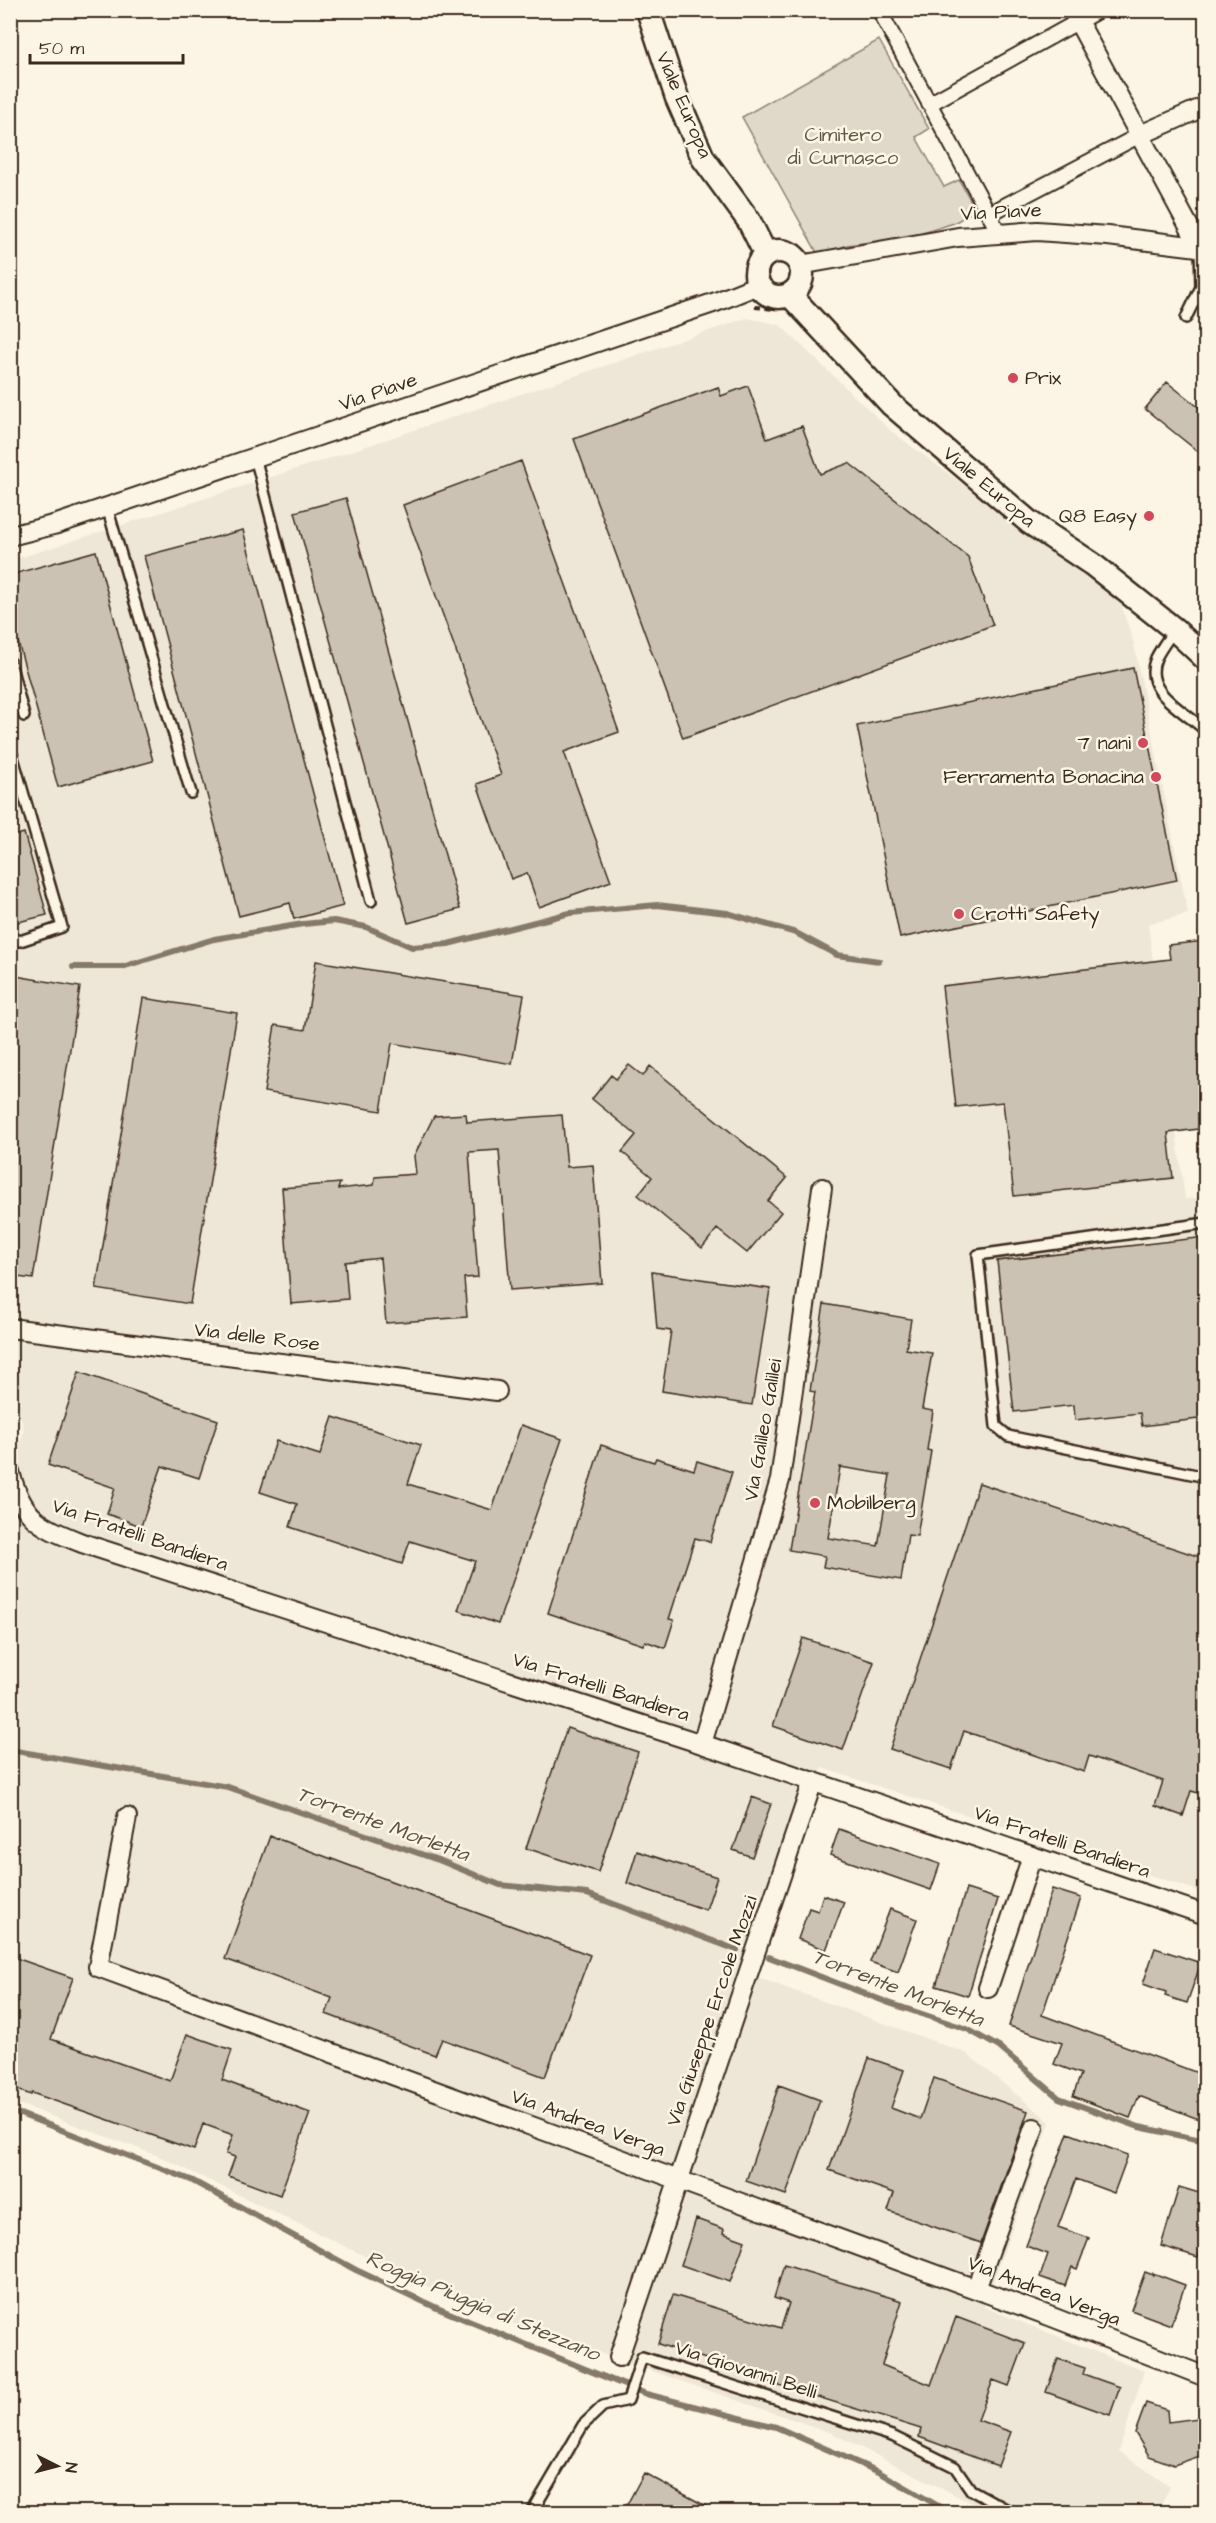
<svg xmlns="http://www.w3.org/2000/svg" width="1216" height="2523" font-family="'Architects Daughter',sans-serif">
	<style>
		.built { fill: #eee6d6 }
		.green { fill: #e0d8c8; stroke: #8e8173; stroke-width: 1.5 }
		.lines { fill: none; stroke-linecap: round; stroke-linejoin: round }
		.stream { stroke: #85796b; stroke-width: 6 }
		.building { fill: #ccc2b3; stroke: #3b2a1e; stroke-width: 1.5; fill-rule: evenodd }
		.service-casing { stroke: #3b2a1e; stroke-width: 14 }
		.pedestrian-casing { stroke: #3b2a1e; stroke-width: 18 }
		.minor-casing { stroke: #3b2a1e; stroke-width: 22 }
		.tertiary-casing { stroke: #3b2a1e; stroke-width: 27 }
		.path { stroke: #3b2a1e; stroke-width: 4; stroke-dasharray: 6 4.5; stroke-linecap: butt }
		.service { stroke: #fcf5e5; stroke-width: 9 }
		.pedestrian { stroke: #fcf5e5; stroke-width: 14 }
		.minor { stroke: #fcf5e5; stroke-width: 18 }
		.tertiary { stroke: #fcf5e5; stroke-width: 22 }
		.poi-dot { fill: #d1495b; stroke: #fcf5e5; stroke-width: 2 }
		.labels { text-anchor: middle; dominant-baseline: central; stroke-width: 5; stroke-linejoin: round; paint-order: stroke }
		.street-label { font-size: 20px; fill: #3b2a1e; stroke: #fcf5e5 }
		.park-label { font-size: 20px; fill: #645648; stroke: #fcf5e5 }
		.poi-label { font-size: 20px; fill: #3b2a1e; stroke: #fcf5e5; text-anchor: start }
		.water-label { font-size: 21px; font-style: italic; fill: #605144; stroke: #fcf5e5 }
	</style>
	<rect width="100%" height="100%" fill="#fcf5e5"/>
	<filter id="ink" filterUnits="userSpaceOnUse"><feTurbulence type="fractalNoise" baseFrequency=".0167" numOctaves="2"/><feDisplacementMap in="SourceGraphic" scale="12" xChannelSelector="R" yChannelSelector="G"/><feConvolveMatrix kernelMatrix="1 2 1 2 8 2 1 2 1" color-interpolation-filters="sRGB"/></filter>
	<g filter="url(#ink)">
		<path class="built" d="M 747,318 L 780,325 L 891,431 L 1046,546 L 1118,596 L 1134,644 L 1188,914 L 1148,924 L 1185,1199 L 1205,1197 L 1205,1893 L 822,1768 L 759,1978 L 966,2053 L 1050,2122 L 984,2307 L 1144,2371 L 1119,2451 L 1170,2487 L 1157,2512 L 989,2512 L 832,2433 L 480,2312 L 161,2157 L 11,2101 L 10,1478 L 24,1430 L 10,1375 L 10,561 L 349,452 Z"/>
		<path class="green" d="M 879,40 L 929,129 L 916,137 L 944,187 L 959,180 L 976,210 L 954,223 L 910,237 L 847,245 L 819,256 L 742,117 Z"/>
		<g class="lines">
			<path class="stream" d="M 73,967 L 122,967 L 214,939 L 303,924 L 334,921 L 366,927 L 412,947 L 448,944 L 570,913 L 657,905 L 727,913 L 796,933 L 837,955 L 879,961
				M 10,1750 L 228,1787 L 441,1861 L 500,1885 L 587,1894 L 737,1950
				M 769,1957 L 889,2003 L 967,2029 L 999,2047 L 1059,2098 L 1139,2127 L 1206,2141
				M 10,2113 L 20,2114 L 191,2180 L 356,2270 L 437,2308 L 646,2394 L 776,2427 L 879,2472 L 949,2512"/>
		</g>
		<path class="building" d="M 1167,382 L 1206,413 L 1206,458 L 1145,409 Z
			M 748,386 L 767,439 L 802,426 L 820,474 L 849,463 L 968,557 L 993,625 L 683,738 L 574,439 L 718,387 L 721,396 Z
			M 521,461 L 619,732 L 564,752 L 611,881 L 539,907 L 527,873 L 511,879 L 477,784 L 501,775 L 403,505 Z
			M 346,498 L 460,909 L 408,923 L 295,512 Z
			M 243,530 L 343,906 L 294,919 L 290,903 L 239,916 L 144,556 Z
			M 96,551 L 153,761 L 58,787 L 10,613 L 10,575 Z
			M 1133,668 L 1177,880 L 900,938 L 857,726 Z
			M 24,833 L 47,915 L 10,924 L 10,837 Z
			M 1206,941 L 1206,1128 L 1168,1133 L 1173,1178 L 1014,1196 L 1003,1102 L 956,1107 L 942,986 L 1170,959 L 1168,945 Z
			M 316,961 L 524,995 L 512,1064 L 392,1043 L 381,1111 L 264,1092 L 275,1025 L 305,1030 Z
			M 10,975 L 80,987 L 33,1279 L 10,1276 Z
			M 143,998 L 237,1013 L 190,1304 L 96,1289 Z
			M 629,1065 L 643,1076 L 650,1066 L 787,1178 L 768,1201 L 781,1212 L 747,1253 L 717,1229 L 702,1248 L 638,1195 L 652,1177 L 622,1152 L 636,1135 L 592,1099 L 611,1075 L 616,1079 Z
			M 466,1114 L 467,1122 L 562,1115 L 567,1167 L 593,1165 L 602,1283 L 510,1290 L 499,1150 L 469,1152 L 478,1277 L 464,1278 L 467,1317 L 386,1323 L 380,1258 L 345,1262 L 348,1299 L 291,1304 L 282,1188 L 340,1183 L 338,1189 L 374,1185 L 375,1177 L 416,1174 L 414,1156 L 434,1116 Z
			M 1206,1237 L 1206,1418 L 1142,1426 L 1140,1413 L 1075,1420 L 1074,1405 L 1014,1412 L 997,1261 Z
			M 652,1272 L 770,1289 L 752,1405 L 662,1391 L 671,1331 L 657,1329 Z
			M 824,1304 L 911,1319 L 906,1349 L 932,1353 L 922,1409 L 933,1411 L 927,1450 L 931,1451 L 917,1536 L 908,1535 L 901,1580 L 823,1567 L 825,1556 L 789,1550 L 815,1392 L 810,1391 ZM 840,1467 L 890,1475 L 878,1546 L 828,1538 Z
			M 79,1372 L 218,1420 L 199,1478 L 162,1466 L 141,1526 L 107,1514 L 115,1488 L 48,1465 Z
			M 333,1417 L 421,1445 L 408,1484 L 492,1510 L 521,1425 L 562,1439 L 498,1624 L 458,1610 L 475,1561 L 410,1541 L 402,1564 L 290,1527 L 297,1504 L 260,1492 L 276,1441 L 320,1455 Z
			M 601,1445 L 654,1462 L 656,1458 L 694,1470 L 697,1461 L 732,1472 L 710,1542 L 695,1538 L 669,1619 L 674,1620 L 665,1648 L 645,1641 L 643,1645 L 548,1613 Z
			M 979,1483 L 1206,1559 L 1206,1795 L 1191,1791 L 1183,1816 L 1155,1806 L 1163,1781 L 1089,1756 L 1084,1772 L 964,1731 L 951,1769 L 890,1749 Z
			M 803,1638 L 874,1662 L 843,1750 L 773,1726 Z
			M 567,1728 L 638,1752 L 598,1872 L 526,1848 Z
			M 752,1797 L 771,1804 L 752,1857 L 733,1850 Z
			M 839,1829 L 940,1864 L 931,1890 L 830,1855 Z
			M 270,1836 L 590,1955 L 545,2077 L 442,2039 L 435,2055 L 326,2014 L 332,1998 L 225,1959 Z
			M 637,1851 L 717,1877 L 706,1910 L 627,1883 Z
			M 966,1889 L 998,1899 L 968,1996 L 936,1986 Z
			M 1052,1889 L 1081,1898 L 1042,2015 L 1206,2076 L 1206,2122 L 1139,2096 L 1130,2118 L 1073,2096 L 1081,2074 L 1054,2064 L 1062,2043 L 1009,2026 Z
			M 823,1895 L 844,1902 L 826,1950 L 798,1939 L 809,1908 L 818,1911 Z
			M 890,1909 L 917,1919 L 898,1972 L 870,1962 Z
			M 1155,1948 L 1201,1963 L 1187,2003 L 1165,1996 L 1166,1992 L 1143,1984 Z
			M 10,1956 L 73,1978 L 51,2039 L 170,2081 L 187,2034 L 232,2050 L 222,2080 L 310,2113 L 280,2195 L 228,2176 L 235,2157 L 226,2154 L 233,2135 L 203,2124 L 194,2150 L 32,2093 L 31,2095 L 10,2087 Z
			M 869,2058 L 904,2070 L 891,2108 L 920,2119 L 934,2078 L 1028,2111 L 981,2243 L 888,2211 L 894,2193 L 829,2170 Z
			M 779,2085 L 820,2100 L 786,2195 L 746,2181 Z
			M 1068,2133 L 1128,2155 L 1114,2193 L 1076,2179 L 1058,2227 L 1089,2238 L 1077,2269 L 1072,2267 L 1065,2286 L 1040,2277 L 1048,2254 L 1026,2246 Z
			M 1179,2187 L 1206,2195 L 1206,2231 L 1198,2257 L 1161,2246 Z
			M 696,2219 L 724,2229 L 723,2233 L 745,2241 L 730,2282 L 681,2265 Z
			M 784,2265 L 902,2301 L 882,2365 L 931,2385 L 956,2317 L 1025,2343 L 1009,2386 L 993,2380 L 978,2420 L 1011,2432 L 998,2466 L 919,2437 L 921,2429 L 750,2376 L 751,2373 L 658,2344 L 673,2295 L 781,2328 L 789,2303 L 774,2298 Z
			M 1145,2272 L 1153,2275 L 1153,2273 L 1185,2285 L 1171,2325 L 1131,2310 Z
			M 1058,2359 L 1085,2368 L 1083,2374 L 1120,2387 L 1110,2415 L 1046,2392 Z
			M 1146,2403 L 1167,2410 L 1168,2422 L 1206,2417 L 1206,2440 L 1200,2456 L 1174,2465 L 1149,2456 L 1135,2433 Z
			M 644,2473 L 717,2512 L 623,2512 Z"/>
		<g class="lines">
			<g class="service-casing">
				<path id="service" d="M 1186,318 L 1201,287 L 1200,247
					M 255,457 L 371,901
					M 107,507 L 191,793
					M 1174,630 C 1168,639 1161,648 1156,658 C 1141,693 1186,711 1206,731
					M 10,662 L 24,716
					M 10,747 L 62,927 L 20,941 L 10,937
					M 1206,1223 L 978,1255 L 996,1426 L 1008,1436 L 1206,1477
					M 532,2512 L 583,2425 L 603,2406 L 628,2400 L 642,2357 L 892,2436 L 955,2467 L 971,2490 L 1011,2512"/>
			</g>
			<g class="pedestrian-casing">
				<path id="pedestrian" d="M 879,10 L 999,233
					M 929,104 L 1099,10
					M 989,214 L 1140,135"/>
			</g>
			<g class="minor-casing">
				<path id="minor" d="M 1072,10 L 1200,247
					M 1140,135 L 1206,106
					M 800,265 L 958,237 L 1037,231 L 1108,236 L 1206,248
					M 10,536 L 57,524 L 716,302 L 758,285
					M 10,1328 L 497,1391
					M 10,1472 C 23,1520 40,1526 82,1543 L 702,1744 L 1206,1915
					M 702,1744 L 780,1480 L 822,1188
					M 127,1817 L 98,1967 L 1052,2317 L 1206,2377
					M 988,1988 L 1032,1856
					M 976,2289 L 1034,2128
					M 619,2357 L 813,1781"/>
			</g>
			<g class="tertiary-casing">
				<path id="tertiary" d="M 648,10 L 677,98 L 703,158 L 749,221 L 766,255
					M756 274a23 23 0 1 1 46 0a23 23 0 1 1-46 0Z
					M 790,295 L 892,405 L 1029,522 L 1092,564 L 1174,629 L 1206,659"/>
			</g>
			<path class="path" d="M 755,307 L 775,309"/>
			<use href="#service" class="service"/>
			<use href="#pedestrian" class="pedestrian"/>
			<use href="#minor" class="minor"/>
			<use href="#tertiary" class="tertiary"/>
		</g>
	</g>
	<g class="poi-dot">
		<circle cx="1013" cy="378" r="6"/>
		<circle cx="1149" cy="516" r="6"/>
		<circle cx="1143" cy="743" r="6"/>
		<circle cx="1156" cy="777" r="6"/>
		<circle cx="959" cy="914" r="6"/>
		<circle cx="815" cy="1503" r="6"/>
	</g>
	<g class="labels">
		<g class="street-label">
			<text transform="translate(684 105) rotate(67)">Viale Europa</text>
			<text transform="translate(1001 212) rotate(-3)">Via Piave</text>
			<text transform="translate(378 392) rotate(-19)">Via Piave</text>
			<text transform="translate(989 487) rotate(40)">Viale Europa</text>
			<text transform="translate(257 1337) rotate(7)">Via delle Rose</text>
			<text transform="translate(763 1430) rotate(-80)">Via Galileo Galilei</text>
			<text transform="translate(140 1535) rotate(19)">Via Fratelli Bandiera</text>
			<text transform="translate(601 1687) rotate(18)">Via Fratelli Bandiera</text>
			<text transform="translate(1062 1842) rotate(19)">Via Fratelli Bandiera</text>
			<text transform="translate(712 2011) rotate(-71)">Via Giuseppe Ercole Mozzi</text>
			<text transform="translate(588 2123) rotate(20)">Via Andrea Verga</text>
			<text transform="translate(1044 2291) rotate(21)">Via Andrea Verga</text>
			<text transform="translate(746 2370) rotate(18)">Via Giovanni Belli</text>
		</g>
		<g class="park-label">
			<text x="843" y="135">Cimitero<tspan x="843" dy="23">di Curnasco</tspan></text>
		</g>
		<g class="poi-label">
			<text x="1025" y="378">Prix</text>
			<text x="1137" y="516" text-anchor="end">Q8 Easy</text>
			<text x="1131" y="743" text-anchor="end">7 nani</text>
			<text x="1144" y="777" text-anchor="end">Ferramenta Bonacina</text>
			<text x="971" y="914">Crotti Safety</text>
			<text x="827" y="1503">Mobilberg</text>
		</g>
		<g class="water-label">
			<text transform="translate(383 1824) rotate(20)">Torrente Morletta</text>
			<text transform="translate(898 1988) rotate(21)">Torrente Morletta</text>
			<text transform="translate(483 2306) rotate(23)">Roggia Piuggia di Stezzano</text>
		</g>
	</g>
	<rect width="1216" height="2523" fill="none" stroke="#fcf5e5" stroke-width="36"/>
	<rect x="18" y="18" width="1180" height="2487" fill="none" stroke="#3b2a1e" stroke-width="2" filter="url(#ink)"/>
	<g transform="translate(57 2466) rotate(96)" stroke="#fcf5e5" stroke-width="4.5" paint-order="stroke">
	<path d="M0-4.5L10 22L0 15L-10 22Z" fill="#3b2a1e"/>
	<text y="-9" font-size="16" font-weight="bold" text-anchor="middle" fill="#3b2a1e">N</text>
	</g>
	<path d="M30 54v9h153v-9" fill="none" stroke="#3b2a1e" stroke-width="3"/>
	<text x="39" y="54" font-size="18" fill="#3b2a1e" stroke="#fcf5e5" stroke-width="4.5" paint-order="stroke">50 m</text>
</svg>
